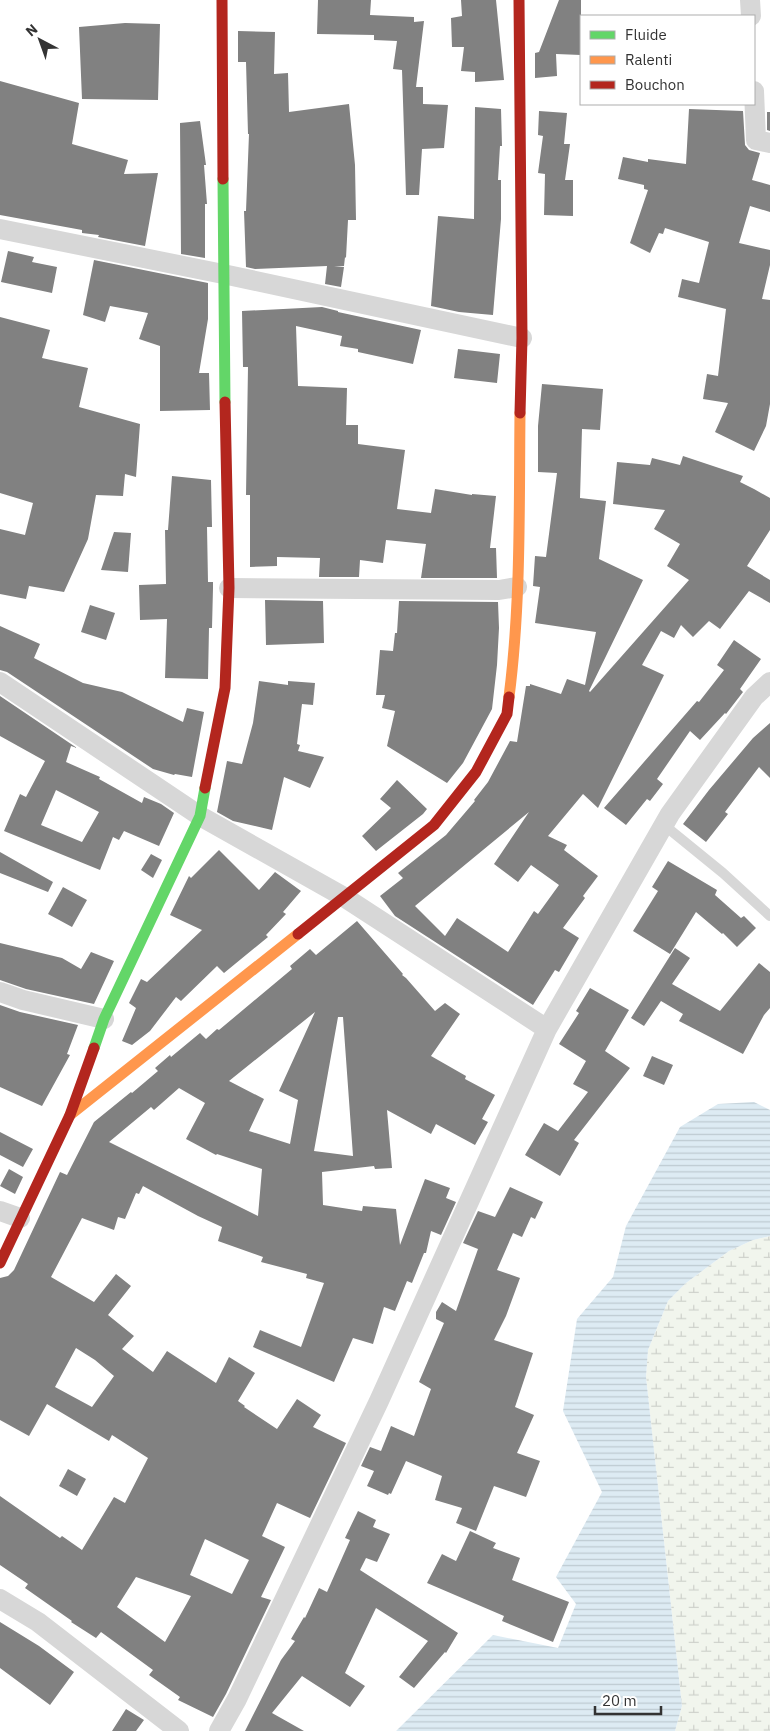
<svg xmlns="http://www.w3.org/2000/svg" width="770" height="1731" font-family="'IBM Plex Sans',sans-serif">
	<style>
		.wetland { fill: url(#wetland-marsh) }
		.water { fill: url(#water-rules) }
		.building { fill: #818181; fill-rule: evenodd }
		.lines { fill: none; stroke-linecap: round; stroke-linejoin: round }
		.lane { stroke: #d7d7d7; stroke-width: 10 }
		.street { stroke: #d7d7d7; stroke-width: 20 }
		.fast { stroke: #63d668; stroke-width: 11 }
		.slow { stroke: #ff974d; stroke-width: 11 }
		.jam { stroke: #b3261e; stroke-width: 11 }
	</style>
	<defs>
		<pattern id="wetland-marsh" width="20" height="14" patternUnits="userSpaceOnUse" patternTransform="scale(1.25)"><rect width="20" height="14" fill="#f1f5ed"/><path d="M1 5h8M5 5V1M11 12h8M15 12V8" fill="none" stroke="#cfd2cc"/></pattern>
		<pattern id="water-rules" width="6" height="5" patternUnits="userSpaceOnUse" patternTransform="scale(1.25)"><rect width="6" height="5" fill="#ddebf3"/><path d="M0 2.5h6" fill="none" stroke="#becad1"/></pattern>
	</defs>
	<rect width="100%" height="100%" fill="#fff"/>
	<path class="wetland" d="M 770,1236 L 770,1731 L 675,1731 L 682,1706 L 646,1377 L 648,1350 L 668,1301 L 686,1283 L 729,1251 L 753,1240 Z"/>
	<path class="water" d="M 754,1102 L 770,1110 L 770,1236 L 753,1240 L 729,1251 L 686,1283 L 668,1301 L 648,1350 L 646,1377 L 682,1706 L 675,1731 L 396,1731 L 493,1635 L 558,1648 L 576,1604 L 556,1577 L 602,1492 L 563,1411 L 577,1319 L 613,1277 L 626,1226 L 680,1127 L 718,1104 Z"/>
	<path class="building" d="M 318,0 L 371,0 L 370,15 L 414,17 L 414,22 L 424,21 L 416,87 L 423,87 L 423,104 L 448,105 L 444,148 L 422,149 L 419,195 L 406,195 L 402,70 L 393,69 L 397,41 L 374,40 L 374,35 L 317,34 Z
		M 461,0 L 496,0 L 504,80 L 475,82 L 475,72 L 461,71 L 464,47 L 452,47 L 451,18 L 462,16 Z
		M 559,0 L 581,0 L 581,55 L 556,54 L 557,76 L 535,78 L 535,53 L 539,52 Z
		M 125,23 L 160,24 L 158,100 L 82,99 L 79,27 Z
		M 238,31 L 275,32 L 274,74 L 288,73 L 289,112 L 349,104 L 355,165 L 356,220 L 348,220 L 346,258 L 345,257 L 344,266 L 334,266 L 344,267 L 341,287 L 325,284 L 327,266 L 255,269 L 246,267 L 244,211 L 246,211 L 249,134 L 248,134 L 246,62 L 238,62 Z
		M 0,81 L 79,103 L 72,144 L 128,160 L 124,174 L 158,173 L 145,246 L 98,237 L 99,235 L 82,233 L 82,230 L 0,215 Z
		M 475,107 L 501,109 L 502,146 L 500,146 L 498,180 L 501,180 L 501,219 L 493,315 L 459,312 L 431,306 L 438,216 L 474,219 Z
		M 689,109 L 743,111 L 745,145 L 749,150 L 760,153 L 752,180 L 770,185 L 770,212 L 750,206 L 739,243 L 770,250 L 770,265 L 762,299 L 770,300 L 770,404 L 766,426 L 754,451 L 715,432 L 728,403 L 703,399 L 707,374 L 718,376 L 726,309 L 678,297 L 682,279 L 699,283 L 709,242 L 665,228 L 663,234 L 659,233 L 650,253 L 630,243 L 648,190 L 644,189 L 644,185 L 618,179 L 623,157 L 648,162 L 648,159 L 686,164 Z
		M 539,111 L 567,113 L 564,144 L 570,144 L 565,180 L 573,180 L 573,216 L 544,215 L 545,174 L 538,173 L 543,136 L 538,135 Z
		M 767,112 L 770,112 L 770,131 L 767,130 Z
		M 200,121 L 206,165 L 204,165 L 207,204 L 205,204 L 205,258 L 181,254 L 180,123 Z
		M 8,251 L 34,257 L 32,262 L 57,267 L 52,293 L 1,282 Z
		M 94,260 L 208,283 L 208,319 L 199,373 L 209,373 L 210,410 L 160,411 L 160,346 L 139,339 L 148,313 L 110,306 L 105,322 L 83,315 Z
		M 322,307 L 338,311 L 338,312 L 421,330 L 413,364 L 358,352 L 358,349 L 340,346 L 342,336 L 296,326 L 298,386 L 347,388 L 346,425 L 358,425 L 358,444 L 405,450 L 397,509 L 431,513 L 435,489 L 472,495 L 472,494 L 496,496 L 490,548 L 496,548 L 497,578 L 421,578 L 426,544 L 386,540 L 383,563 L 360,560 L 359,577 L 319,577 L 320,558 L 277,557 L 277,566 L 250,567 L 250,495 L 246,495 L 248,367 L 243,367 L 242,311 Z
		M 0,317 L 50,330 L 42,358 L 88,368 L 79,407 L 140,424 L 136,477 L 125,474 L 123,496 L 96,495 L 88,539 L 64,592 L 29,586 L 26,599 L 0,594 L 0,529 L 25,535 L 33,503 L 0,493 Z
		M 458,349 L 500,354 L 497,383 L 454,378 Z
		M 542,384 L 603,389 L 600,430 L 582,429 L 580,498 L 606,501 L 599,559 L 643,580 L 589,691 L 590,692 L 689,580 L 667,566 L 680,544 L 654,529 L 665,510 L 613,504 L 617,462 L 650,465 L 652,458 L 680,465 L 683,456 L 743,476 L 740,482 L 754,489 L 770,498 L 770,530 L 747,566 L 770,580 L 770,603 L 749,591 L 720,629 L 709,621 L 693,637 L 681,625 L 674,638 L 661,631 L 642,665 L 664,675 L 598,808 L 583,794 L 548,836 L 567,845 L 564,850 L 598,876 L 583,896 L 585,898 L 563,928 L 579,938 L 559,972 L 555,970 L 533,1005 L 395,916 L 380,896 L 403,878 L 398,873 L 446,835 L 475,801 L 474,800 L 488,782 L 510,741 L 517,742 L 526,686 L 530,686 L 530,684 L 561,694 L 567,679 L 585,685 L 596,632 L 535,623 L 540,587 L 533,586 L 535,556 L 546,557 L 557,473 L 538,472 L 538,426 ZM 529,812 L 494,864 L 518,882 L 531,865 L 559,885 L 538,914 L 534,911 L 508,952 L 457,918 L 445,936 L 415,906 Z
		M 172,476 L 211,480 L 212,527 L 207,527 L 208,582 L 213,582 L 213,588 L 212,628 L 209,628 L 208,679 L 165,678 L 167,619 L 140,620 L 139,585 L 166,584 L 165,530 L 168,530 Z
		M 114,532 L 131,533 L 128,572 L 101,570 Z
		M 265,600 L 323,601 L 324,643 L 266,645 Z
		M 399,601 L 498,602 L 499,628 L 497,665 L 492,709 L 463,763 L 447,783 L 387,746 L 395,711 L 382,708 L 385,695 L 376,695 L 378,673 L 380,650 L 393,651 L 395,633 L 397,633 Z
		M 90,605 L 115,613 L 106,640 L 81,632 Z
		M 0,626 L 40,644 L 34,658 L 83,683 L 122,692 L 183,722 L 187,708 L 204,712 L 192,777 L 175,774 L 174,775 L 153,769 L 7,672 L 0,670 Z
		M 734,640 L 761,659 L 740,689 L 743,692 L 726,714 L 725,713 L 700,740 L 690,731 L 657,779 L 663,784 L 650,801 L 647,799 L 626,825 L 604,808 L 697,701 L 699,702 L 724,670 L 717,665 Z
		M 259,681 L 288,685 L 288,681 L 315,683 L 313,705 L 302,704 L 297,744 L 300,745 L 298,751 L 324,757 L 310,788 L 284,777 L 272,830 L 233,821 L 217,812 L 227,761 L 242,764 L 253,723 Z
		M 0,696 L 77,748 L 71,746 L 66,762 L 100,777 L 99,779 L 142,803 L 144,797 L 161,804 L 174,813 L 159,846 L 124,831 L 119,840 L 113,837 L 100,870 L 4,831 L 20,794 L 26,797 L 45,761 L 0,736 ZM 56,790 L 99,812 L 82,842 L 41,825 Z
		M 770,723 L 770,778 L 759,767 L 725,812 L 728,814 L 706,842 L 683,824 L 709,790 L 753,738 Z
		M 397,780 L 427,809 L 423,814 L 376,851 L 362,836 L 391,808 L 380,799 Z
		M 219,850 L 259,890 L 275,872 L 301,891 L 283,912 L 286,914 L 266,935 L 268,937 L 224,973 L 217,966 L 181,1001 L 176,997 L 150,1031 L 132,1045 L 122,1041 L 136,1008 L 129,1003 L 141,979 L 147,982 L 202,930 L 170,915 L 189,876 L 191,878 Z
		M 0,852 L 53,882 L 48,892 L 0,873 Z
		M 151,854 L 162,860 L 153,878 L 141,870 Z
		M 668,861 L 717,890 L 715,895 L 741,918 L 744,916 L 756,928 L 737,947 L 723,933 L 722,934 L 696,912 L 670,954 L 633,931 L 658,891 L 652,887 Z
		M 63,887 L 87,900 L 72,927 L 48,914 Z
		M 357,921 L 403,974 L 402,975 L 406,978 L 435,1011 L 445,1003 L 460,1014 L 431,1056 L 466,1076 L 465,1079 L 495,1095 L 482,1119 L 488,1122 L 475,1145 L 436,1124 L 431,1134 L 387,1110 L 392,1168 L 375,1169 L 374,1166 L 322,1172 L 323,1205 L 362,1211 L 363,1206 L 396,1209 L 400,1245 L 425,1179 L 450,1188 L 446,1198 L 456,1202 L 441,1235 L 431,1231 L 426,1253 L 424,1253 L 412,1283 L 407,1281 L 395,1311 L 384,1307 L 373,1344 L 353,1338 L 334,1382 L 253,1347 L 260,1330 L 301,1347 L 324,1283 L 306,1278 L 307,1274 L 261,1262 L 263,1257 L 218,1241 L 222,1227 L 198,1216 L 143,1186 L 139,1194 L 136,1193 L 125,1219 L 118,1217 L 114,1230 L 82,1218 L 51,1277 L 94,1302 L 116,1274 L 131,1286 L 108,1315 L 134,1336 L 122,1349 L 153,1372 L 167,1351 L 216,1383 L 229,1357 L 255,1373 L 238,1401 L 245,1406 L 244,1407 L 277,1429 L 297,1399 L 321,1415 L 313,1427 L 346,1443 L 310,1518 L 277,1503 L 262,1536 L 285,1547 L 261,1597 L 271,1600 L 226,1694 L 213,1717 L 178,1700 L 180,1697 L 149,1675 L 153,1670 L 101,1632 L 96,1638 L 71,1622 L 72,1621 L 25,1588 L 28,1584 L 0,1565 L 0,1496 L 60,1538 L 62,1536 L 82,1550 L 114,1497 L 125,1503 L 148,1458 L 112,1435 L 109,1441 L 47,1404 L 29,1436 L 0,1420 L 0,1278 L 8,1276 L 14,1270 L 60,1172 L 67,1175 L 94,1122 L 131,1092 L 132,1093 L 158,1071 L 155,1068 L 170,1055 L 171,1057 L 200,1033 L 206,1039 L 217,1029 L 219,1030 L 292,969 L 290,966 L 310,949 L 316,955 ZM 315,1012 L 279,1091 L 298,1100 L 290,1144 L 249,1131 L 264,1099 L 229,1081 ZM 338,1017 L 343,1017 L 353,1156 L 314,1151 ZM 179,1088 L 205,1103 L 186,1139 L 216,1155 L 217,1154 L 262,1169 L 258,1216 L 109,1142 L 151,1107 L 154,1110 ZM 76,1348 L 95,1360 L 114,1376 L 92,1407 L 55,1387 ZM 205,1539 L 249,1560 L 232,1594 L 190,1575 ZM 136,1577 L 191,1596 L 165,1642 L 117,1607 Z
		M 0,943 L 62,958 L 81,969 L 91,952 L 114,961 L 94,1004 L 26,989 L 0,980 Z
		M 675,948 L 690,958 L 672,984 L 720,1011 L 759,963 L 770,972 L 770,1008 L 764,1015 L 743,1054 L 679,1021 L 683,1014 L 661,1001 L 644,1026 L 631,1018 Z
		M 590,988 L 629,1010 L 605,1051 L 630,1068 L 574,1140 L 579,1143 L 560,1176 L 525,1155 L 544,1123 L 558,1131 L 588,1092 L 573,1084 L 586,1061 L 559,1044 L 579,1013 L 576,1011 Z
		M 0,1005 L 20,1012 L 78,1025 L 67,1054 L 70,1055 L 42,1106 L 0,1087 Z
		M 652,1056 L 673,1065 L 664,1085 L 643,1076 Z
		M 0,1132 L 33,1149 L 23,1167 L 0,1155 Z
		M 9,1169 L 23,1177 L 15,1194 L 0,1186 Z
		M 510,1187 L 543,1202 L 535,1219 L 531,1217 L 522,1237 L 513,1233 L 497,1270 L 520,1278 L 506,1316 L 494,1340 L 533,1353 L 515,1407 L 534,1415 L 517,1453 L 540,1461 L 526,1497 L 494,1486 L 476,1531 L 456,1523 L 462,1508 L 435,1500 L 442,1476 L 406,1461 L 391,1494 L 389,1493 L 388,1495 L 367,1486 L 374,1471 L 361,1466 L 370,1447 L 381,1451 L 391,1426 L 414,1436 L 431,1389 L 419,1382 L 444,1323 L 436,1319 L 436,1312 L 442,1302 L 456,1311 L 478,1249 L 463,1243 L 478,1211 L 495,1217 Z
		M 68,1469 L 86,1479 L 77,1496 L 59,1486 Z
		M 358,1511 L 376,1520 L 373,1527 L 390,1534 L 377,1562 L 366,1558 L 360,1570 L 458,1633 L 446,1653 L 445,1652 L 414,1688 L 399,1677 L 428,1641 L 376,1608 L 345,1673 L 365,1686 L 350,1707 L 302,1676 L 272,1713 L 304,1731 L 245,1731 L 281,1660 L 295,1641 L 291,1639 L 304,1617 L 305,1618 L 319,1588 L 327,1592 L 350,1540 L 345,1538 Z
		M 470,1531 L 496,1543 L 493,1548 L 520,1558 L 512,1580 L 569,1602 L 553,1642 L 502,1621 L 504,1616 L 427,1583 L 442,1554 L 456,1561 Z
		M 0,1622 L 39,1646 L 74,1672 L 50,1705 L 0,1668 Z
		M 126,1709 L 144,1720 L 136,1731 L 112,1731 Z"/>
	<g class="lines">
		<path class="lane" d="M 664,825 L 723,873 L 770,916"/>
		<path class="street" d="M 750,0 L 751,16
			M 754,91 L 756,140 L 770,143
			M 0,229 L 223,274 L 522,338
			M 229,588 L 499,590 L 517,587
			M 0,682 L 200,816 L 344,897 L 547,1029
			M 0,992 L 23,1000 L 104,1019
			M 0,1211 L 20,1218
			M 0,1599 L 38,1622 L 179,1731
			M 219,1731 L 237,1699 L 379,1401 L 547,1029 L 670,814 L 754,697 L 770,682"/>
		<path class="fast" d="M 223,179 L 225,402
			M 94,1048 L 104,1019 L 200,816 L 205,788"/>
		<path class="slow" d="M 509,697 C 521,603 519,507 520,413
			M 70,1115 L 298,934"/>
		<path class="jam" d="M 222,0 L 223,179
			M 519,0 L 522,338 L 520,413
			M 205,788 L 225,688 L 229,588 L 225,402
			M 298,934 L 434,825 L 476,772 L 507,714 L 509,697
			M 0,1263 L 70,1115 L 94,1048"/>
	</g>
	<rect x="580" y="15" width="175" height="90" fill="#ffffff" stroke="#adadad"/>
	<rect x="590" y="31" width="25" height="8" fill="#63d668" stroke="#adadad"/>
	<text x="625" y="40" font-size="15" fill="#333333">Fluide</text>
	<rect x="590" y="56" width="25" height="8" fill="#ff974d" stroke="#adadad"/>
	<text x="625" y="65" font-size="15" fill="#333333">Ralenti</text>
	<rect x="590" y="81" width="25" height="8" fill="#b3261e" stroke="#adadad"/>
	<text x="625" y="90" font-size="15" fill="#333333">Bouchon</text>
	<g transform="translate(40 40) rotate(319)" stroke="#ffffff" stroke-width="4" paint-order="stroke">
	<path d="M0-4L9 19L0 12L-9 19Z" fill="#333333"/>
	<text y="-8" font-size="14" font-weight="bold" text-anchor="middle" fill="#333333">N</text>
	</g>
	<path d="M595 1706v8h66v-8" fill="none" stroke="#333333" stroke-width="2.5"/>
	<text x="602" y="1706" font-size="15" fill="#333333" stroke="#ffffff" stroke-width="4" paint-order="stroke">20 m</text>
</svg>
